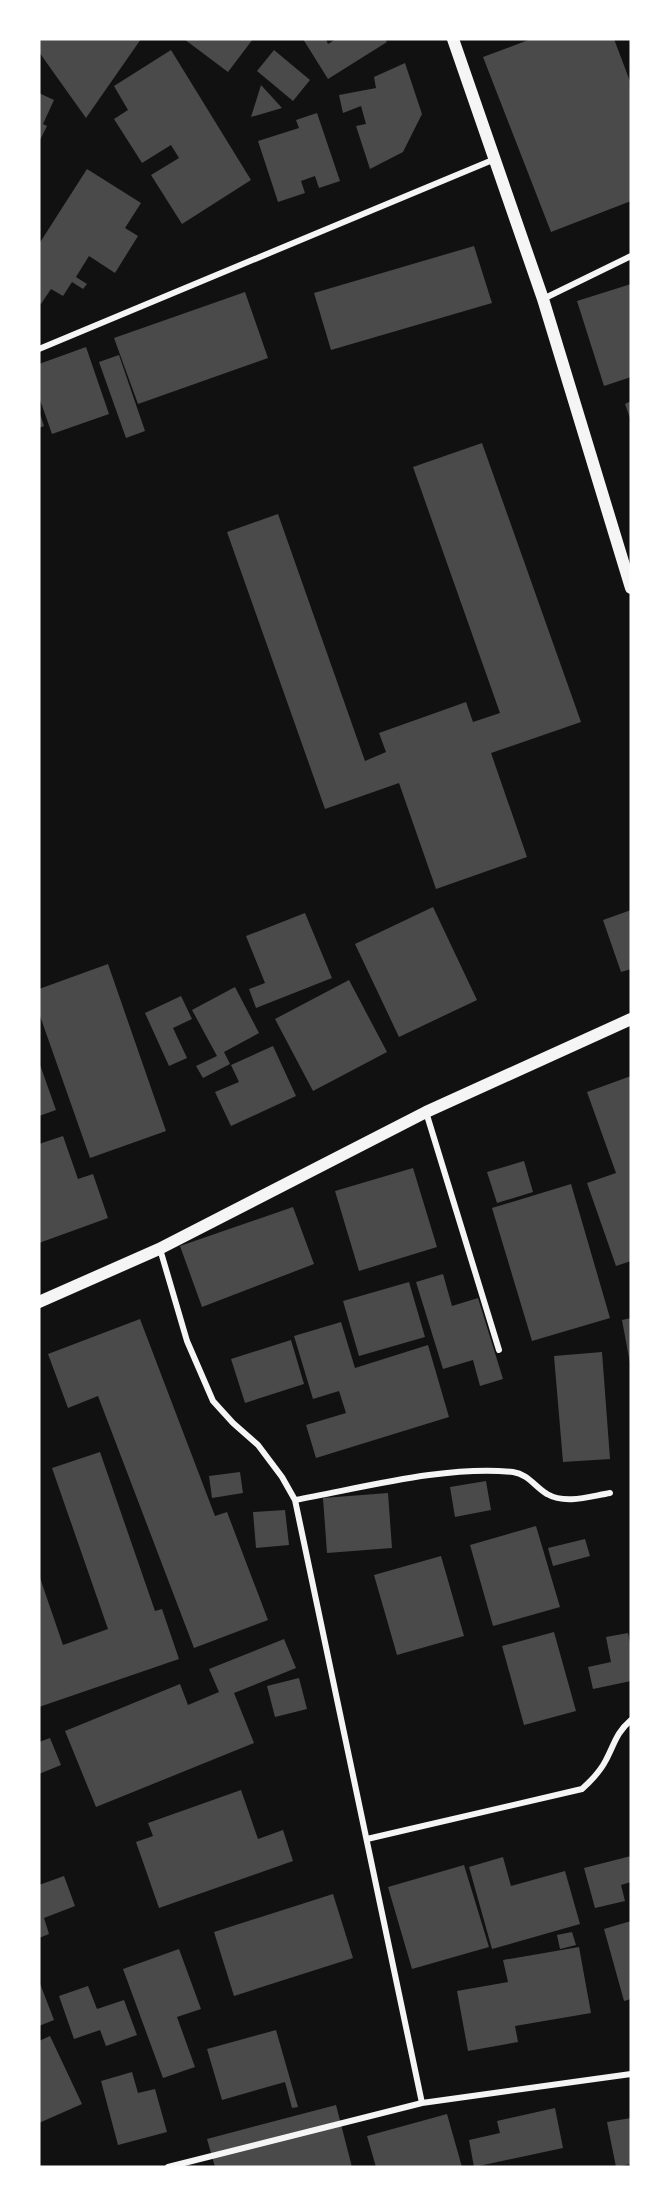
<svg xmlns="http://www.w3.org/2000/svg" width="670" height="2206" font-family="'Titillium Web',sans-serif">
	<style>
		.building { fill: #4a4a4a }
		.lines { fill: none; stroke-linecap: round; stroke-linejoin: round }
		.minor { stroke: #f5f5f5; stroke-width: 6 }
		.secondary { stroke: #f5f5f5; stroke-width: 12 }
	</style>
	<rect width="100%" height="100%" fill="#111"/>
	<path class="building" d="M 39,39 L 141,39 L 86,118 L 39,52 Z
		M 184,39 L 253,39 L 228,72 Z
		M 303,39 L 326,39 L 328,44 L 336,39 L 385,39 L 387,42 L 328,79 Z
		M 531,39 L 614,39 L 631,84 L 631,201 L 551,232 L 483,57 Z
		M 171,50 L 251,180 L 182,224 L 151,175 L 179,158 L 171,145 L 142,163 L 114,119 L 128,110 L 114,86 Z
		M 274,50 L 310,80 L 293,101 L 257,71 Z
		M 405,63 L 422,114 L 403,152 L 370,169 L 356,126 L 366,124 L 361,106 L 343,113 L 339,95 L 376,88 L 374,77 Z
		M 261,85 L 282,108 L 251,117 Z
		M 39,93 L 54,100 L 43,124 L 47,126 L 39,142 Z
		M 317,113 L 340,181 L 319,188 L 315,176 L 301,181 L 305,193 L 278,202 L 258,141 L 299,128 L 296,120 Z
		M 87,169 L 141,203 L 125,228 L 138,236 L 115,273 L 89,256 L 76,277 L 87,284 L 83,289 L 72,282 L 63,296 L 51,289 L 41,304 L 39,302 L 39,244 Z
		M 474,246 L 492,303 L 331,350 L 314,293 Z
		M 631,284 L 631,377 L 604,386 L 577,301 Z
		M 245,292 L 268,358 L 138,404 L 114,338 Z
		M 86,347 L 109,414 L 52,434 L 39,397 L 39,364 Z
		M 119,355 L 145,431 L 126,438 L 99,362 Z
		M 631,401 L 631,421 L 625,404 Z
		M 39,411 L 44,426 L 39,428 Z
		M 482,443 L 581,722 L 491,753 L 527,857 L 436,889 L 399,783 L 325,809 L 227,532 L 278,514 L 365,761 L 386,752 L 379,733 L 466,702 L 473,722 L 500,713 L 413,467 Z
		M 433,907 L 477,1000 L 399,1037 L 355,944 Z
		M 631,910 L 631,969 L 621,972 L 603,920 Z
		M 305,913 L 332,978 L 256,1008 L 249,989 L 265,983 L 246,936 Z
		M 108,964 L 166,1131 L 90,1158 L 39,1013 L 39,989 Z
		M 349,980 L 387,1052 L 313,1091 L 275,1019 Z
		M 235,987 L 259,1033 L 224,1052 L 230,1064 L 203,1078 L 196,1066 L 217,1056 L 192,1010 Z
		M 181,996 L 192,1019 L 173,1028 L 187,1058 L 169,1066 L 145,1013 Z
		M 273,1046 L 296,1096 L 231,1126 L 215,1092 L 239,1082 L 231,1065 Z
		M 39,1062 L 56,1110 L 39,1116 Z
		M 631,1076 L 631,1261 L 616,1266 L 587,1183 L 616,1173 L 587,1092 Z
		M 63,1136 L 78,1179 L 93,1174 L 108,1218 L 39,1243 L 39,1144 Z
		M 524,1161 L 533,1192 L 497,1203 L 487,1172 Z
		M 413,1168 L 437,1247 L 359,1271 L 335,1191 Z
		M 571,1184 L 610,1318 L 532,1341 L 492,1208 Z
		M 293,1207 L 314,1264 L 202,1307 L 180,1246 Z
		M 443,1274 L 452,1306 L 478,1298 L 503,1379 L 480,1386 L 473,1360 L 443,1369 L 416,1282 Z
		M 409,1282 L 425,1337 L 359,1356 L 343,1301 Z
		M 631,1318 L 631,1363 L 630,1363 L 622,1320 Z
		M 140,1319 L 215,1516 L 227,1512 L 268,1620 L 194,1648 L 98,1396 L 68,1408 L 48,1354 Z
		M 341,1322 L 355,1368 L 428,1345 L 449,1417 L 316,1458 L 306,1425 L 346,1413 L 339,1391 L 313,1399 L 294,1336 Z
		M 291,1340 L 304,1384 L 245,1403 L 231,1359 Z
		M 602,1352 L 610,1459 L 563,1462 L 554,1356 Z
		M 100,1452 L 155,1611 L 162,1609 L 179,1659 L 39,1707 L 39,1575 L 63,1645 L 108,1629 L 52,1468 Z
		M 240,1472 L 243,1493 L 212,1498 L 209,1476 Z
		M 486,1481 L 491,1510 L 455,1517 L 450,1487 Z
		M 388,1493 L 392,1548 L 327,1553 L 323,1498 Z
		M 285,1510 L 289,1545 L 256,1548 L 253,1512 Z
		M 536,1526 L 560,1607 L 493,1626 L 470,1545 Z
		M 585,1539 L 590,1556 L 553,1566 L 548,1548 Z
		M 441,1556 L 464,1636 L 397,1655 L 374,1575 Z
		M 554,1632 L 576,1711 L 524,1725 L 502,1646 Z
		M 628,1633 L 631,1648 L 631,1681 L 593,1689 L 588,1667 L 611,1662 L 606,1637 Z
		M 284,1639 L 296,1668 L 234,1693 L 254,1743 L 96,1807 L 65,1731 L 180,1684 L 188,1705 L 219,1692 L 209,1669 Z
		M 299,1678 L 307,1709 L 275,1717 L 267,1686 Z
		M 50,1738 L 61,1765 L 39,1774 L 39,1742 Z
		M 241,1790 L 258,1839 L 283,1830 L 293,1861 L 159,1908 L 136,1842 L 153,1836 L 148,1823 Z
		M 631,1856 L 631,1882 L 621,1885 L 625,1901 L 595,1908 L 584,1868 Z
		M 503,1857 L 511,1886 L 565,1871 L 580,1924 L 492,1949 L 469,1867 Z
		M 464,1865 L 489,1947 L 412,1969 L 388,1887 Z
		M 64,1876 L 75,1906 L 44,1918 L 49,1934 L 39,1938 L 39,1885 Z
		M 333,1894 L 353,1958 L 234,1996 L 214,1932 Z
		M 631,1921 L 631,1999 L 624,2001 L 604,1929 Z
		M 572,1932 L 576,1945 L 560,1949 L 557,1935 Z
		M 579,1947 L 591,2013 L 515,2026 L 518,2042 L 468,2051 L 457,1991 L 508,1982 L 503,1960 Z
		M 179,1949 L 201,2009 L 177,2017 L 195,2067 L 163,2078 L 123,1969 Z
		M 39,1981 L 54,2020 L 39,2026 Z
		M 88,1986 L 97,2009 L 124,2000 L 137,2035 L 106,2046 L 100,2030 L 74,2039 L 59,1996 Z
		M 276,2030 L 298,2107 L 292,2108 L 285,2082 L 222,2100 L 207,2049 Z
		M 50,2036 L 82,2104 L 39,2123 L 39,2041 Z
		M 132,2072 L 138,2093 L 155,2089 L 167,2132 L 118,2145 L 101,2081 Z
		M 336,2105 L 352,2167 L 215,2167 L 207,2139 Z
		M 555,2108 L 563,2148 L 474,2167 L 469,2140 L 500,2133 L 497,2121 Z
		M 447,2114 L 462,2167 L 376,2167 L 367,2136 Z
		M 631,2118 L 631,2164 L 616,2167 L 607,2122 Z"/>
	<g class="lines">
		<path class="minor" d="M 543,299 L 631,256
			M 39,349 L 495,159
			M 426,1112 L 499,1350
			M 160,1249 L 187,1341 L 213,1401 L 233,1423 L 258,1445 L 282,1477 L 295,1500 L 422,2103
			M 295,1500 C 362,1488 446,1465 513,1472 C 528,1474 536,1488 547,1494 C 566,1505 591,1496 610,1493
			M 367,1839 L 582,1789 C 592,1780 600,1772 606,1760 C 615,1743 616,1733 631,1720
			M 168,2167 L 422,2103 L 631,2074"/>
		<path class="secondary" d="M 453,39 L 543,299 L 631,588
			M 39,1302 L 159,1249 L 426,1112 L 631,1019"/>
	</g>
	<rect width="670" height="2206" fill="none" stroke="#ffffff" stroke-width="81"/>
</svg>
